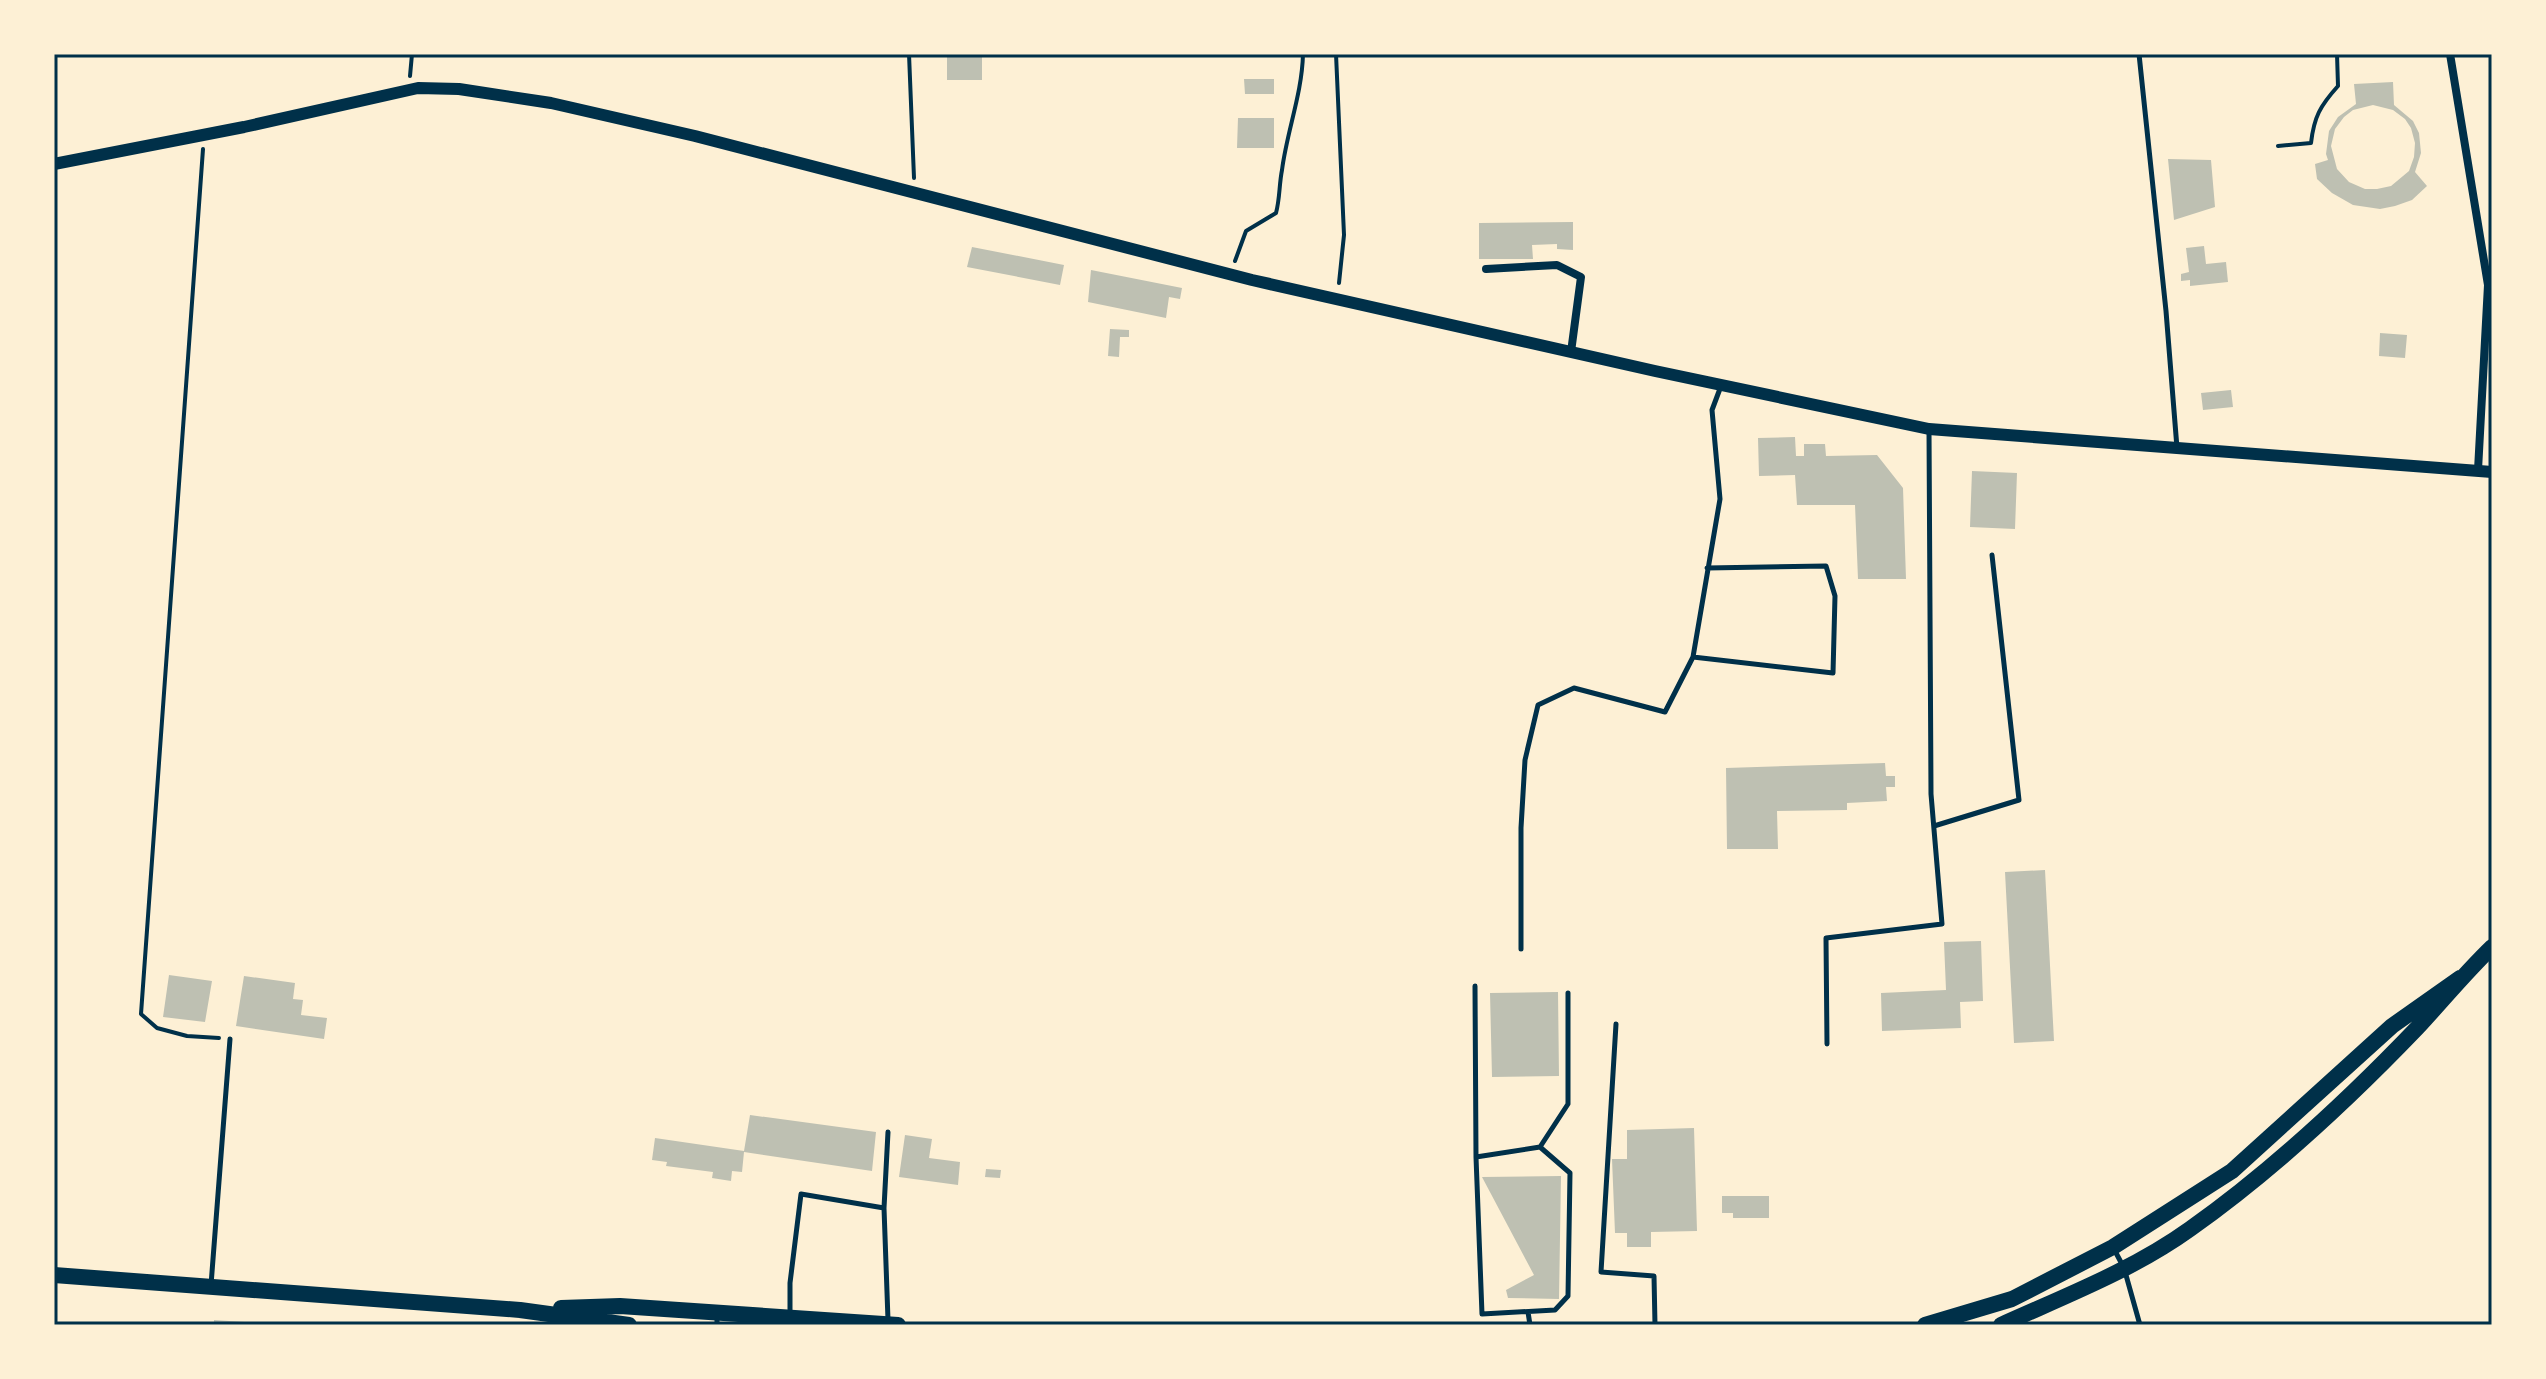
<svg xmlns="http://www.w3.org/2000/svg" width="2546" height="1379" font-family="'Zilla Slab',serif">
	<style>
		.building { fill: #bec0b2; fill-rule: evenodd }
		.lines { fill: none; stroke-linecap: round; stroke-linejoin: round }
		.path { stroke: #003049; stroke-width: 4 }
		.service { stroke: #003049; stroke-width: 5 }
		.minor { stroke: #003049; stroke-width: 8 }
		.tertiary { stroke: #003049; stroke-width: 12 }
		.primary { stroke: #003049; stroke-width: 16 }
		.neatline { fill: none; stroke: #003049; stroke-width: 3 }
	</style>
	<rect width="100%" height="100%" fill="#fdf0d5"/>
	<path class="building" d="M 947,54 L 982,54 L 982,80 L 947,80 Z
		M 1244,79 L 1274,79 L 1274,94 L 1245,94 Z
		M 2393,82 L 2394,105 L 2413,121 L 2419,133 L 2421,153 L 2415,172 L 2427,186 L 2412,200 L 2395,206 L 2380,209 L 2353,205 L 2332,193 L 2317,179 L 2315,164 L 2328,160 L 2326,154 L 2329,131 L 2338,117 L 2356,104 L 2354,84 ZM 2373,105 L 2393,110 L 2405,119 L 2411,128 L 2415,143 L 2414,157 L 2409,171 L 2391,186 L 2377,189 L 2365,189 L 2349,182 L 2337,169 L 2331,146 L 2335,129 L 2344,117 L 2353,110 Z
		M 1238,118 L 1274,118 L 1274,148 L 1237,148 Z
		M 2168,159 L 2211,160 L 2215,207 L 2174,220 Z
		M 1573,222 L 1573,250 L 1557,249 L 1557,244 L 1532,245 L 1533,259 L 1479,259 L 1479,223 Z
		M 2204,246 L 2206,264 L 2226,262 L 2228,282 L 2190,286 L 2190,280 L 2181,281 L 2181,274 L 2189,272 L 2186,248 Z
		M 972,247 L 1064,265 L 1060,285 L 967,267 Z
		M 1091,270 L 1182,288 L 1180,299 L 1169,297 L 1166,318 L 1088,302 Z
		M 1110,329 L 1129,330 L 1129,337 L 1120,337 L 1119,357 L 1108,356 Z
		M 2380,333 L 2407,335 L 2405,358 L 2379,356 Z
		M 2231,390 L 2233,407 L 2203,410 L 2201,393 Z
		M 1795,437 L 1796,456 L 1804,456 L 1804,444 L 1825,444 L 1826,456 L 1877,455 L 1903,488 L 1906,579 L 1858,579 L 1855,505 L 1797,505 L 1795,475 L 1759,476 L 1758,438 Z
		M 1972,471 L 2017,473 L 2015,529 L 1970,527 Z
		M 1885,763 L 1886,776 L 1895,776 L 1895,787 L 1886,787 L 1887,801 L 1847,803 L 1847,810 L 1777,811 L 1778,849 L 1727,849 L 1726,768 Z
		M 2045,870 L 2054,1041 L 2014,1043 L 2005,872 Z
		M 1981,941 L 1983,1001 L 1960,1002 L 1961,1028 L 1882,1031 L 1881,993 L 1946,990 L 1944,942 Z
		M 169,975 L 212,981 L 205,1022 L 163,1017 Z
		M 244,976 L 295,983 L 293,999 L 303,1000 L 301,1015 L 327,1018 L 324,1039 L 236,1026 Z
		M 1558,992 L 1559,1076 L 1492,1077 L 1490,993 Z
		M 750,1115 L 876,1132 L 872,1171 L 744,1152 L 742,1172 L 732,1171 L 731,1181 L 712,1178 L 713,1172 L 666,1166 L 667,1162 L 652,1160 L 655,1138 L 744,1151 Z
		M 1694,1128 L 1697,1231 L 1651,1232 L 1651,1247 L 1627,1247 L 1627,1233 L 1615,1233 L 1612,1159 L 1627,1159 L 1627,1130 Z
		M 905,1135 L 932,1139 L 929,1158 L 960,1162 L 958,1185 L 899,1177 Z
		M 986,1169 L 1001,1170 L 1000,1178 L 985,1177 Z
		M 1561,1176 L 1559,1299 L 1508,1298 L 1506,1290 L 1534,1275 L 1482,1177 Z
		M 1722,1196 L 1769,1196 L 1769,1218 L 1733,1218 L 1733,1213 L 1722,1213 Z
		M 214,1320 L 259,1323 L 259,1325 L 214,1325 Z"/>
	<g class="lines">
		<path class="path" d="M 909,54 L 914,178
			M 1336,54 L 1344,235 L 1339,283
			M 410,76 L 412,54
			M 2278,146 L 2311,143 C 2314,117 2320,106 2338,86 L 2337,54
			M 203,149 L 141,1014 L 157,1028 L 187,1036 L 219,1038
			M 1235,261 L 1246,231 L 1276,213 C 1280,198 1279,185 1282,170 C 1287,131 1302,94 1303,54"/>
		<path class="service" d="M 2139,54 L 2166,311 L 2177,448
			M 1693,657 L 1833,673 L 1835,596 L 1826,566 L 1707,568
			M 1934,826 L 2019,800 L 1992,555
			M 1521,949 L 1521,828 L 1525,760 L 1538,705 L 1574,688 L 1665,712 L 1693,657 L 1720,499 L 1712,410 L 1721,386
			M 1475,986 L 1476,1157
			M 1616,1024 L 1601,1272 L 1654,1276 L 1655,1325
			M 1827,1044 L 1826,938 L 1942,924 L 1931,794 L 1929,430
			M 1540,1147 L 1570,1173 L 1568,1296 L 1555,1310 L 1482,1314 L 1476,1157 Z
			M 1540,1147 L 1568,1104 L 1568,993
			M 884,1208 L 888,1320
			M 2115,1251 L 2124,1268 L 2140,1325
			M 211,1285 L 230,1039
			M 1528,1312 L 1530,1325
			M 790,1316 L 790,1283 L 801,1194 L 884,1208 L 888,1132
			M 717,1325 L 717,1314"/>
		<path class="minor" d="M 2450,54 L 2488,285 L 2478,470
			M 1486,269 L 1557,265 L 1581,277 L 1571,352"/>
		<path class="tertiary" d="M 54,164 L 244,127 L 418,88 L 459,89 L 551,103 L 695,136 L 1252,280 L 1655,371 L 1929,429 L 2492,472"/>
		<path class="primary" d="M 54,1275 L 520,1310 L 629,1325
			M 561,1308 L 620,1306 L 898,1325
			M 1925,1325 L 2012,1299 L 2113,1247 L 2232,1171 L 2392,1026 L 2460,978
			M 2001,1325 C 2065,1296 2133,1270 2190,1229 C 2272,1171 2349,1099 2418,1027 C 2443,1000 2466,972 2492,947"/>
	</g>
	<rect width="2546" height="1379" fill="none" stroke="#fdf0d5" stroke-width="112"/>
	<rect x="56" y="56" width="2434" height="1267" class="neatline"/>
</svg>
